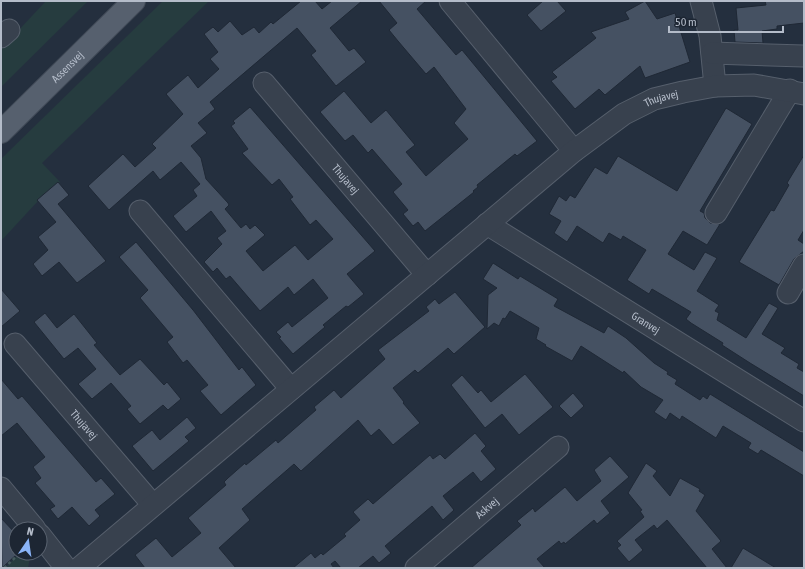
<svg xmlns="http://www.w3.org/2000/svg" width="805" height="569" font-family="'Asap Condensed',sans-serif">
	<style>
		.green { fill: #263c3f }
		.building { fill: #455162; stroke: #1f2835 }
		.lines { fill: none; stroke-linecap: round; stroke-linejoin: round }
		.minor-casing { stroke: #565f6c; stroke-width: 23 }
		.major-casing { stroke: #414a57; stroke-width: 24 }
		.path { stroke: #44595c; stroke-width: 2.5; stroke-dasharray: 3 3; stroke-linecap: butt }
		.minor { stroke: #38414e; stroke-width: 21 }
		.major { stroke: #56606e; stroke-width: 22 }
		.labels { text-anchor: middle; dominant-baseline: central; stroke-width: 4; stroke-linejoin: round; paint-order: stroke }
		.street-label { font-size: 11px; fill: #b4bcc9; stroke: #1d2633 }
	</style>
	<rect width="100%" height="100%" fill="#242f3e"/>
	<g class="green">
		<path d="M46,1H88L1,87V49Z"/>
		<path d="M163,1H209L42,163L60,182L38,201L1,241V159Z"/>
		<path d="M20,553H31L28,568H5Z"/>
	</g>
	<g class="building">
		<path d="M301,1H315L322,9L332,1H362L330,28L349,51L354,48L366,62L336,86L311,55L316,51L297,28L210,102L215,109L198,123L207,133L191,146L201,158L206,179L228,203L229,205L225,209L241,228L246,224L250,229L255,225L265,235L246,251L263,271L295,245L308,260L333,239L316,220L310,225L290,199L293,197L279,179L272,185L242,153L248,149L231,126L235,123L233,121L250,107L375,251L347,274L364,294L348,307L346,306L323,325L325,327L293,354L279,338L281,337L276,332L288,322L292,327L328,298L313,279L294,295L288,287L260,311L230,276L226,279L217,268L213,272L204,262L222,244L217,238L226,231L211,211L186,232L173,216L197,196L193,190L200,184L181,162L160,180L153,171L109,210L88,186L123,154L135,167L156,148L152,144L183,114L166,94L188,75L198,88L219,69L210,59L218,52L204,34L213,27L218,32L230,21L242,35L254,27L259,33L271,22L273,24Z"/>
		<path d="M379,1H426L417,9L456,55L462,50L537,141L517,156L515,154L477,185L478,187L473,191L474,192L425,231L418,222L413,226L403,214L408,210L393,192L402,184L372,149L368,153L353,135L345,141L320,112L344,91L371,123L386,110L415,145L406,152L426,176L468,139L454,123L466,109L434,67L426,74L398,41L389,30L397,23Z"/>
		<path d="M543,1H557L566,11L541,31L527,15Z"/>
		<path d="M645,1L657,19L675,13L690,62L645,78L640,66L605,95L599,89L575,109L551,81L557,77L552,72L596,38L591,32L629,19L625,12Z"/>
		<path d="M765,1H804V23L777,26V29L762,31L763,43L735,42L734,30H738L736,8L766,5Z"/>
		<path d="M726,108L752,124L700,211L704,213L705,218L710,223L720,224L707,245L683,231L668,254L694,270L705,252L717,258L697,291L719,305L715,311L719,313L717,320L746,338L769,303L778,308L762,334L785,348L781,353L799,364L797,368L804,372V396L750,363L722,345L723,343L691,323L686,319L691,312L652,289L649,294L627,280L646,250L623,236L621,240L609,233L603,243L577,226L567,242L554,233L561,221L549,214L559,196L566,201L570,195L575,198L595,167L607,174L618,156L677,191Z"/>
		<path d="M804,155V230L798,240L804,244V251L794,259L779,285L739,262L771,210L774,211L789,185L787,183Z"/>
		<path d="M58,182L69,195L58,204L106,261L77,283L59,262L42,276L33,264L48,250L38,237L56,222L37,200Z"/>
		<path d="M136,242L193,310L239,370L242,367L256,385L221,415L200,391L208,385L187,360L183,363L167,342L173,337L140,298L148,290L119,257Z"/>
		<path d="M493,263L518,279L520,276L558,299L554,306L604,333L608,326L626,338L654,363L668,372L667,374L677,380L675,384L700,400L703,396L707,399L710,394L804,452V476L761,450L758,454L748,448L751,443L723,426L716,438L682,416L680,420L670,413L666,420L654,412L663,400L641,387L624,371L623,373L581,346L572,361L545,346L546,345L536,339L539,328L510,311L505,319L503,318L499,326L494,323L487,329L488,295L497,288L483,279Z"/>
		<path d="M1,289L20,311L1,327Z"/>
		<path d="M455,292L485,327L454,354L448,348L418,373L415,370L393,388L404,402L403,403L420,423L411,430L393,445L379,429L371,436L358,420L301,471L294,464L242,509L250,520L219,548L236,568H145L135,555L156,538L172,557L201,533L188,518L226,485L224,482L228,478L245,463L246,465L276,440L278,443L316,410L314,407L334,390L341,398L385,359L378,350L429,311L426,307L435,299L439,304Z"/>
		<path d="M45,313L57,328L74,314L97,343L94,345L120,375L140,359L164,385L167,382L181,399L168,410L163,405L140,424L127,409L131,406L111,383L92,399L78,384L96,369L78,348L64,359L34,322Z"/>
		<path d="M525,374L553,407L519,435L502,414L485,428L451,385L462,375L478,393L481,390L491,402Z"/>
		<path d="M1,379L18,399L22,396L96,482L101,478L115,494L95,510L100,516L89,526L72,507L58,519L50,509L55,506L35,483L41,478L33,467L45,457L17,423L1,436Z"/>
		<path d="M573,393L584,406L571,418L559,406Z"/>
		<path d="M187,417L196,428L185,437L189,441L153,471L132,446L152,430L160,440Z"/>
		<path d="M475,433L486,446L481,451L496,469L481,482L473,472L443,496L454,510L443,520L432,506L385,546L391,553L379,563L373,556L358,568H341L335,561L331,564L334,568H293L311,553L315,558L321,553L323,555L346,536L344,534L360,520L353,512L368,499L373,504L430,455L433,459L440,454L445,459Z"/>
		<path d="M610,456L629,477L601,501L610,513L597,524L594,520L565,544L564,542L561,544L559,541L537,559L545,568H471L521,525L517,521L533,508L535,512L565,487L577,501L601,481L594,470Z"/>
		<path d="M646,463L657,471L653,476L670,496L680,478L700,489L699,491L705,495L696,511L721,541L712,549L727,568H707L667,520L657,529L654,525L635,540L643,550L629,562L617,548L621,545L617,541L644,517L640,511L642,510L628,493Z"/>
		<path d="M1,518L16,534V555L2,568Z"/>
		<path d="M743,548L776,568H731Z"/>
	</g>
	<g class="lines">
		<g class="minor-casing">
			<g id="minor">
				<path d="M450,1L574,151"/>
				<path d="M701,1L710,36L715,86"/>
				<path d="M1,37L9,30"/>
				<path d="M712,53L803,56"/>
				<path id="s1" d="M264,83L427,275"/>
				<path d="M140,211L291,389"/>
				<path d="M716,213L790,90"/>
				<path id="s2" d="M487,224L804,421"/>
				<path d="M788,293L804,265"/>
				<path id="s3" d="M15,344L153,505"/>
				<path d="M1,488L35,529"/>
				<path d="M40,535L66,568"/>
				<path id="s4" d="M79,568L574,151L624,114L654,99L683,92L715,86L754,85L804,94"/>
				<path id="s5" d="M416,568L558,447"/>
			</g>
		</g>
		<g class="major-casing">
			<g id="major">
				<path id="s6" d="M1,132L134,1"/>
			</g>
		</g>
		<path class="path" d="M4,568L20,553"/>
		<use href="#minor" class="minor"/>
		<use href="#major" class="major"/>
	</g>
	<g class="labels">
		<g class="street-label">
			<text stroke="none"><textPath href="#s6" startOffset="93">Assensvej</textPath></text>
			<text stroke="none"><textPath href="#s4" startOffset="750">Thujavej</textPath></text>
			<text stroke="none"><textPath href="#s1" startOffset="126">Thujavej</textPath></text>
			<text stroke="none"><textPath href="#s2" startOffset="187">Granvej</textPath></text>
			<text stroke="none"><textPath href="#s3" startOffset="106">Thujavej</textPath></text>
			<text stroke="none"><textPath href="#s5" startOffset="93">Askvej</textPath></text>
		</g>
	</g>
	<rect width="805" height="569" fill="none" stroke="#b4bcc9" stroke-width="4"/>
	<g transform="translate(28 541) rotate(13)"><circle r="19" fill="#1d2633" stroke="#59626f"/>
	<path d="M0-3L7 15L0 10L-7 15Z" fill="#8ab4f8"/>
	<text y="-6" font-size="11" font-weight="bold" text-anchor="middle" fill="#b4bcc9">N</text>
	</g>
	<path d="M669 26v6h114v-6" fill="none" stroke="#b4bcc9" stroke-width="2"/>
	<text x="675" y="26" font-size="12" fill="#b4bcc9" stroke="#1d2633" stroke-width="3" paint-order="stroke">50 m</text>
</svg>
